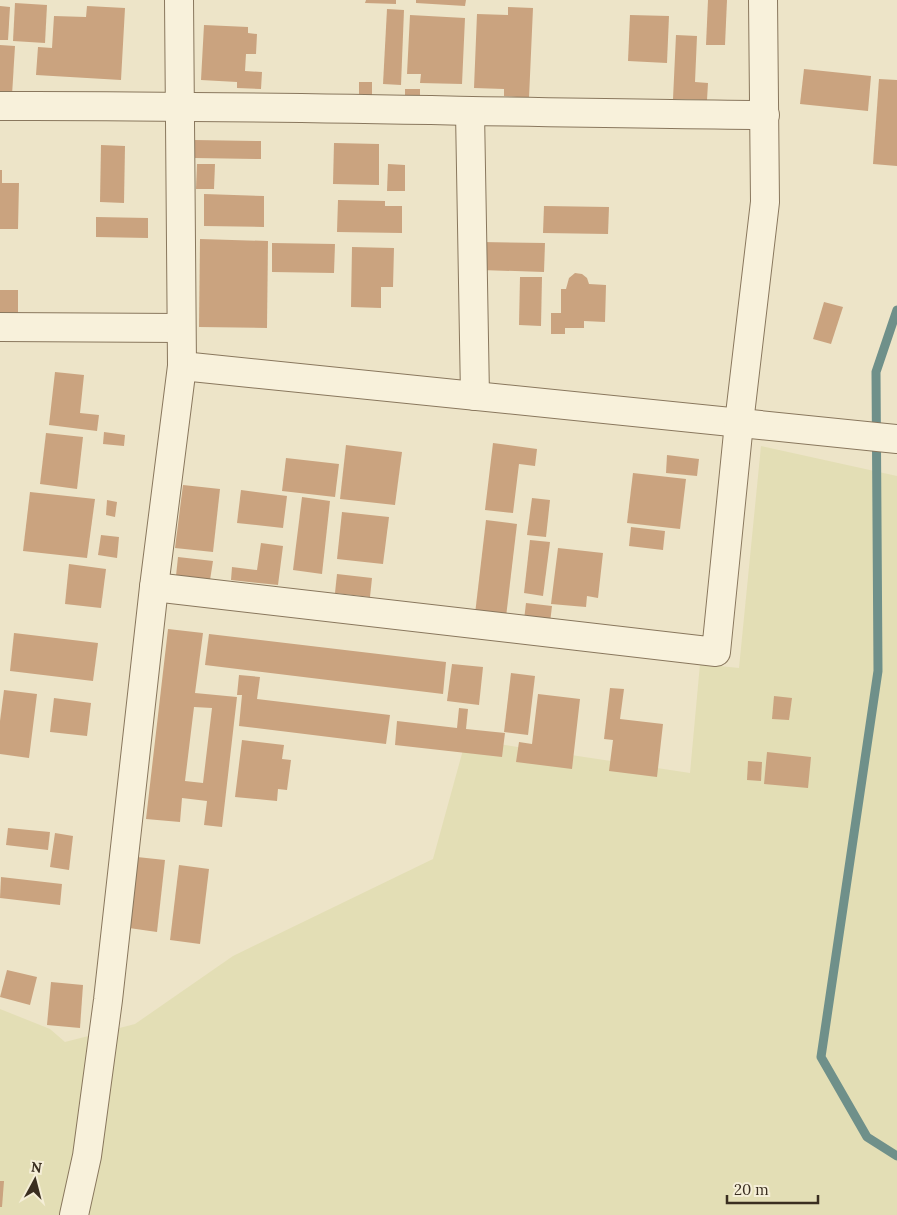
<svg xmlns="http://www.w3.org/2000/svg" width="897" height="1215" font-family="Lora,serif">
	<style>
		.farmland { fill: #e3deb5 }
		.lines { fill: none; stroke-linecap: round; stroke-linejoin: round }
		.stream { stroke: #6f908a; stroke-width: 9 }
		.building { fill: #caa37f; fill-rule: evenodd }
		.minor-casing { stroke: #89775d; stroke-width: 30 }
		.minor { stroke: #f8f1db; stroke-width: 28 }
	</style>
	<rect width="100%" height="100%" fill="#ede4c8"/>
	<path class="farmland" d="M761,446L897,476V1215H0V1009L50,1029L65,1042L135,1024L233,956L433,859L466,739L690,773L700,664L739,668Z"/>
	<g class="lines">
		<path class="stream" d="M897,310L876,372L878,671L821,1057L867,1137L897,1156"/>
	</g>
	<g class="building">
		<path d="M366,0H396V4L365,3Z"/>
		<path d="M416,0H466L465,6L416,3Z"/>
		<path d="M708,0H727L725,45H706Z"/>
		<path d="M15,3L47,5L45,43L13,41Z"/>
		<path d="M0,6L10,7L8,40H0Z"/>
		<path d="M87,6L125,8L121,80L36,75L38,47L52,48L54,16L86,17Z"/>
		<path d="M508,7L533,8L529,98L504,96V89L474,88L477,14L508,15Z"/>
		<path d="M387,9L404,10L401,85L383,84Z"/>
		<path d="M410,15L465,18L462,84L420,83L421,74H407Z"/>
		<path d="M630,15L669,16L667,63L628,61Z"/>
		<path d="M204,25L248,27V33L257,34L256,54H246L245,71L262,72L261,89L237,88V82L201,80Z"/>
		<path d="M676,35L697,36L695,82L708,83L707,100L673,99Z"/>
		<path d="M0,45L15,46L12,95L0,94Z"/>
		<path d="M804,69L871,76L868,111L800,104Z"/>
		<path d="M879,79L897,80V166L873,164Z"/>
		<rect x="359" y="82" width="13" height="19"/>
		<rect x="405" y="89" width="15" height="13"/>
		<path d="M194,140L261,141V159L194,158Z"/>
		<path d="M334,143L379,144V185L333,184Z"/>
		<path d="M101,145L125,146L124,203L100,202Z"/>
		<path d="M197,164H215L214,189H196Z"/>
		<path d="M388,164L405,165V191H387Z"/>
		<path d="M0,170H2V183H19L18,229H0Z"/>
		<path d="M204,194L264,196V227L204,226Z"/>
		<path d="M338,200L385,201V206H402V233L337,232Z"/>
		<path d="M544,206L609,207L608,234L543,233Z"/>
		<path d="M96,217L148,218V238L96,237Z"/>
		<path d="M200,239L268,241L267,328L199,327Z"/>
		<path d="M481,242L545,243L544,272L481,270Z"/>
		<path d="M272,243L335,244L334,273L272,272Z"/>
		<path d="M352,247L394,248L393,287H381V308L351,307Z"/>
		<path d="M575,273L582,274L587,278L589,284L606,285L605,322L584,321V328H565V334H551V313H561V289H566L569,278Z"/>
		<path d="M520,277H542L541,326L519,325Z"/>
		<path d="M0,290H18V313L0,312Z"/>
		<path d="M824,302L843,307L831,344L813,339Z"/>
		<path d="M55,372L84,375L80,413L99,415L97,431L49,425Z"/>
		<path d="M104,432L125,435L124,446L103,444Z"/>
		<path d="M46,433L83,437L77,489L40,484Z"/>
		<path d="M493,443L537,449L535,466L519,464L513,513L485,510Z"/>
		<path d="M346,445L402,452L395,505L340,499Z"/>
		<path d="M667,455L699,459L697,476L666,473Z"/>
		<path d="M286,458L339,464L335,497L282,491Z"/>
		<path d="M633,473L686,479L680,529L627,523Z"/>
		<path d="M183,485L220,489L213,552L175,548Z"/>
		<path d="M241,490L287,496L283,528L237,523Z"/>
		<path d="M30,492L95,499L87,558L23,551Z"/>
		<path d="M302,497L330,501L322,574L293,570Z"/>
		<path d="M532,498L550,500L546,537L527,535Z"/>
		<path d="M107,500L117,502L115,517L106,515Z"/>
		<path d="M342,512L389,517L383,564L337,559Z"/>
		<path d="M486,520L517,524L506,617L475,614Z"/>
		<path d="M631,527L665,531L663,550L629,546Z"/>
		<path d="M101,535L119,537L117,558L98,555Z"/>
		<path d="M530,540L550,542L543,596L524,593Z"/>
		<path d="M261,543L283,546L278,585L231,580L232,567L257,570Z"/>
		<path d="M558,548L603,553L598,598L587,596L586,607L551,604Z"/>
		<path d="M178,557L213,561L210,580L176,576Z"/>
		<path d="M69,564L106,569L101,608L65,604Z"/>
		<path d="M337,574L372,578L370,597L335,593Z"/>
		<path d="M526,603L552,606L550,623L524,620Z"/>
		<path d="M168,629L203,633L195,693L237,697L222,827L204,825L207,801L182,798L180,822L146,819ZM194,707L212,708L203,783L185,781Z"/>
		<path d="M14,633L98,643L93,681L10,671Z"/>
		<path d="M209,634L446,662L443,694L205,665Z"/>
		<path d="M452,664L483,667L479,705L447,701Z"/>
		<path d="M511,673L535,676L528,735L504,732Z"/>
		<path d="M239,675L260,677L257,699L390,715L386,744L239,726L242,695H237Z"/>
		<path d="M610,688L624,689L620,719L663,724L657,777L609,771L613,740L604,739Z"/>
		<path d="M4,690L37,694L29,758L0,754V721Z"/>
		<path d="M538,694L580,699L572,769L516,762L519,742L532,744Z"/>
		<path d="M774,696L792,698L789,720L772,719Z"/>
		<path d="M54,698L91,703L87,736L50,732Z"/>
		<path d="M459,708L468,709L466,729L505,733L502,757L395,745L397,721L457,728Z"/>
		<path d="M242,740L284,745L282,759L291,760L287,790L278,789L277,801L235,797Z"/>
		<path d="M767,752L811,757L808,788L764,784Z"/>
		<path d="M748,761L762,762L761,781L747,780Z"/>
		<path d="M8,828L50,832L48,850L6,845Z"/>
		<path d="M55,833L73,836L69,870L50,867Z"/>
		<path d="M137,857L165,860L157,932L129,928Z"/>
		<path d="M179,865L209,869L200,944L170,940Z"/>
		<path d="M1,877L62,884L60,905L0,898Z"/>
		<path d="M7,970L37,977L30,1005L0,997Z"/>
		<path d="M51,982L83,985L80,1028L47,1025Z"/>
		<path d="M0,1181H4L2,1207H0Z"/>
	</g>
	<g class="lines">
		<g class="minor-casing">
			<g id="minor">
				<path d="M0,106C255,105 510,113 765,115"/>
				<path d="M470,112L475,396"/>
				<path d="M0,327L181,328"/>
				<path d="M182,366L897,439"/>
				<path d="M154,587L716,652L739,423L765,202L763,0"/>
				<path d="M74,1215L87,1156L108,1000L154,587L182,366L179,0"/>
			</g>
		</g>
		<use href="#minor" class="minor"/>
	</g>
	<g transform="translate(35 1180) rotate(7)" stroke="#f5eed7" stroke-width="4" paint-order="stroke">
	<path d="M0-4L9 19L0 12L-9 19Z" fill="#3a2e20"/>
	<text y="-8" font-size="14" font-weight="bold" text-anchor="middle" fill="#3a2e20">N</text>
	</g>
	<path d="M727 1195v8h91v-8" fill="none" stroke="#3a2e20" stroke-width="2.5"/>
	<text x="734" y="1195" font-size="15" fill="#3a2e20" stroke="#f5eed7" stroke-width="4" paint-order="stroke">20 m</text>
</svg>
